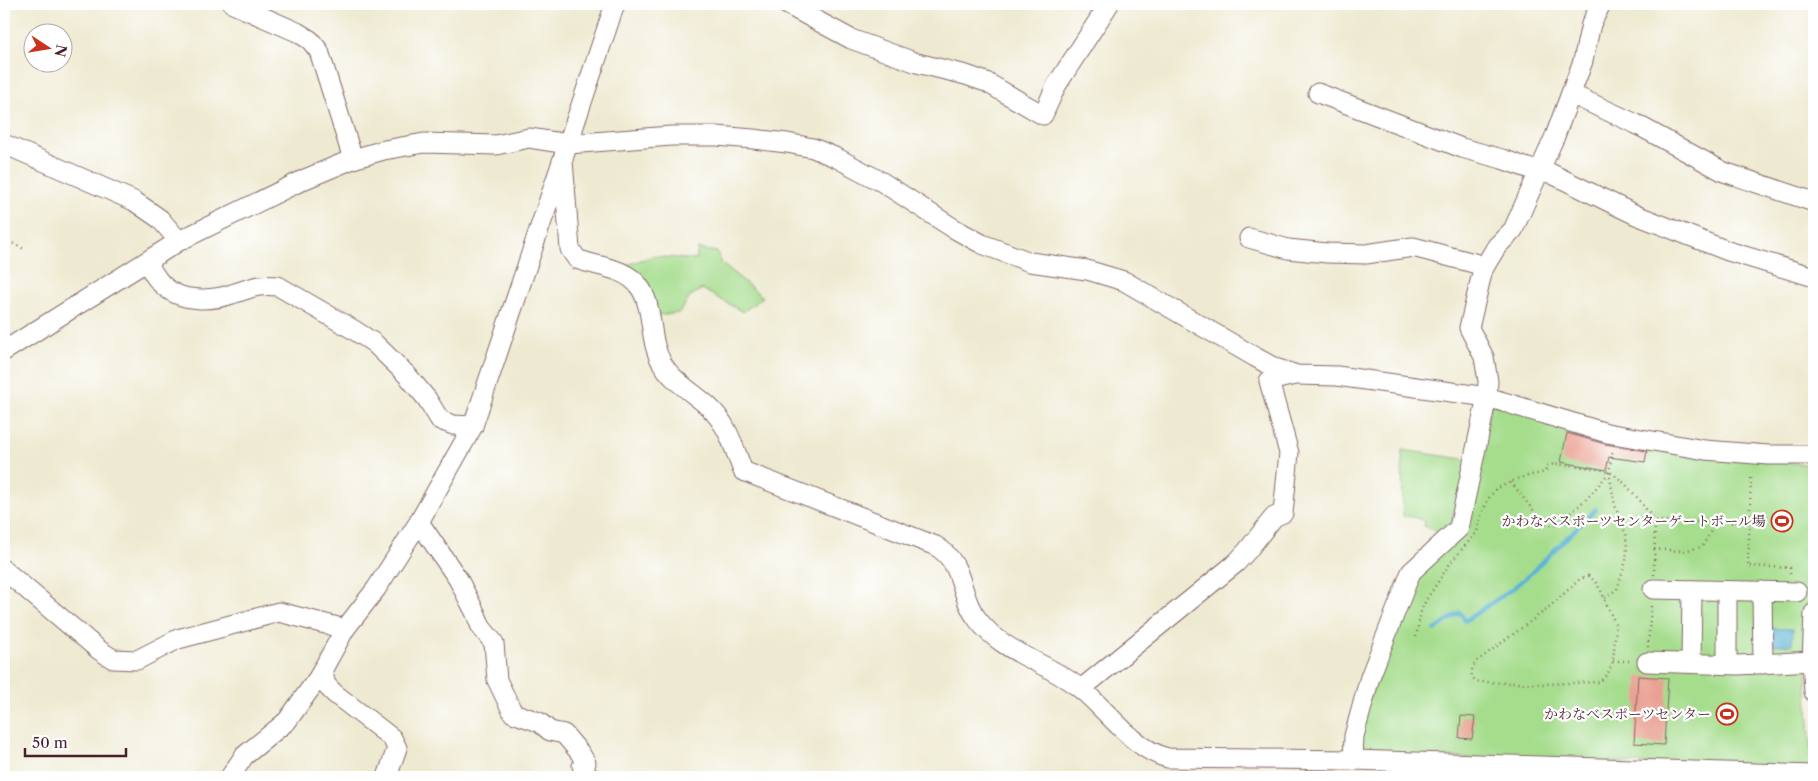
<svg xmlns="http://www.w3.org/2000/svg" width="1818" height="781" font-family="'Libre Caslon Text','Noto Serif JP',serif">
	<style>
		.green { fill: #a6dd8d; stroke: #787e5c }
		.water { fill: #59b1d6; stroke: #526880 }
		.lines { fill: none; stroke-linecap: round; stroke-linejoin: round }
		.stream { stroke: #59b1d6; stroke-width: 4 }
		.building { fill: #eaa193 }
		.minor-casing { stroke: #836665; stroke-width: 21 }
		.path { stroke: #836665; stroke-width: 2.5; stroke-dasharray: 1 4; stroke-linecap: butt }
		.minor { stroke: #fff; stroke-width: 19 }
		.labels { text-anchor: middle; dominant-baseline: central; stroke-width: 4.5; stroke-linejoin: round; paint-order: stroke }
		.poi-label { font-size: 14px; fill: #4a1f2b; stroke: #fff; text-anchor: end }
	</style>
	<rect width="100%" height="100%" fill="#fff"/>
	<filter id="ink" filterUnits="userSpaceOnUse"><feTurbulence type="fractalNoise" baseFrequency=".02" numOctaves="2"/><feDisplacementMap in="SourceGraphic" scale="10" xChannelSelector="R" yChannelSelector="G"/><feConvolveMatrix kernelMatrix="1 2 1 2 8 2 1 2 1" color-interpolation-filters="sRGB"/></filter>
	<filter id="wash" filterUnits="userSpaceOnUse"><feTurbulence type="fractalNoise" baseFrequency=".0096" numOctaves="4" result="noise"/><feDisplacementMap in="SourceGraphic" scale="20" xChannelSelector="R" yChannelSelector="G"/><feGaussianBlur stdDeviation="1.12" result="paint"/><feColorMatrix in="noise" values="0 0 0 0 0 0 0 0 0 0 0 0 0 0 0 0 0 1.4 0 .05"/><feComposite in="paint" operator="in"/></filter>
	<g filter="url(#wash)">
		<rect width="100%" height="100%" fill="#eeead1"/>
		<g class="green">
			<path d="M698,249L717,252L722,264L763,297L743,312L702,289L691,296L679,313L663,315L652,313L624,266L653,256L696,260Z"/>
			<path d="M1491,404L1763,461L1814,465V575L1810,594L1807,623V691L1812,769L1406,756L1382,750L1353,746L1412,577L1463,532Z"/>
			<path d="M1402,450L1470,460L1447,536L1424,526L1425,521L1413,517L1403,516Z"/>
		</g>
		<path class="water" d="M1767,628L1793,629L1792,645H1766Z"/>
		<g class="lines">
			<path class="stream" d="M1435,630L1460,612L1465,621L1512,589L1531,573L1596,509"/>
		</g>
		<g id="blocks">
			<g class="building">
				<path d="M1567,433L1605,444L1647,451L1645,462L1609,457L1606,470L1561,462Z"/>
				<path d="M1638,676L1668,678L1664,745L1634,743Z"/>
				<path d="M1461,716L1475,717L1472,739L1459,738Z"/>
			</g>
		</g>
	</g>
	<g filter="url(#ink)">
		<use href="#blocks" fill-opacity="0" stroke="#836665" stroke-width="1"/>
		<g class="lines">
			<g class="minor-casing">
				<g id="minor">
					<path d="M233,4L297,32L310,40L319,51L353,159"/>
					<path d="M786,4L851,39L917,63L966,75L986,82L1043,115L1056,86L1109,4"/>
					<path d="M1318,93L1462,148L1502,159L1539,172L1550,173L1636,215L1728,251L1814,277"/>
					<path d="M1571,94L1636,124L1724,172L1814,202"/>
					<path d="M4,144L134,201L160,219L179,241"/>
					<path d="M563,161L570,249L577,259C597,267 624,267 639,286C655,308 648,340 662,363C672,381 694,393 709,407C728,424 734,448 743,471L936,546C966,565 958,595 978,620C1004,654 1050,663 1082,690C1108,711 1134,750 1168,758L1353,760L1814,775"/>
					<path d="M1249,238L1288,249L1327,253L1366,254L1413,247L1485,266"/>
					<path d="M147,262C152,271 156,280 165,287C182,302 212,301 232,294C253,288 254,284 278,286L354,330L374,343L407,375L427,399L440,420L453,425L473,426"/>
					<path d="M4,351L179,241L305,179L353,159L384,150L424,143L496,145L529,138L568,144L671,136H717L753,139L787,143L813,148L837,158L882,182L953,228L982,244L1030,262L1087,270L1124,281L1255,357L1275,368L1297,375L1337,376L1487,397L1607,433L1705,450L1768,455H1814"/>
					<path d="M419,522L458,579L475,612L481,627L494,643L497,680L513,713L539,722L550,731L564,734L580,753L586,763L582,766L589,777"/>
					<path d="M4,570L99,650L113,659L137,660L178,639L279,612L345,629"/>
					<path d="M1653,589L1797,592"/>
					<path d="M1727,591V664"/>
					<path d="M1762,591L1763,664"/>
					<path d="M1814,613L1812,661L1814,692"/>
					<path d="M1647,662L1738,665L1812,661"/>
					<path d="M1691,663L1692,590"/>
					<path d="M322,670L326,685L335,694L392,738L397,748L387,777"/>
					<path d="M1081,689L1236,563L1247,551L1274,517L1283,513L1289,453L1269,381L1295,375"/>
					<path d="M1353,760L1354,736L1370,677L1411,572L1459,528L1487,397L1488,381L1484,357L1469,328L1483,269L1497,246L1513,230L1555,136L1583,61L1591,24L1601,4"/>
					<path d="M230,777L244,756L287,721L318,678L345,629L376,589L419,522L473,426L615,4"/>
				</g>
			</g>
			<g class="path">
				<path d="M4,239L24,249"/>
				<path d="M1751,478L1748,566L1790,568V577"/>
				<path d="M1511,482L1544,524L1555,526C1575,510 1594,493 1609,472"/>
				<path d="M1654,549L1682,551L1702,547L1710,533L1713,522"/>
				<path d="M1654,575L1655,521L1749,523"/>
				<path d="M1588,576L1595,581L1601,591L1616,626L1613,661L1608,673L1600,682L1544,684L1479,682C1468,678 1471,668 1477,661L1546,610L1579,580Z"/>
				<path d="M1605,598L1617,589L1626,561L1627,548L1626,535L1615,506L1609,472L1613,449"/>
				<path d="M1416,637L1421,611L1426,600L1451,562L1477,532L1481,516L1488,499L1496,489L1519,478L1545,472L1547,466L1554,464C1566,465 1600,468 1609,472C1626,480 1644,507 1655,521"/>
				<path d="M1648,647L1651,605"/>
				<path d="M1613,661H1632"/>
			</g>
			<use href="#minor" class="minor"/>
		</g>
	</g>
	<defs>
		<g id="stadium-ring" transform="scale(1.125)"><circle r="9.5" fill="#fff" stroke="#c8321e" stroke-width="1.5"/><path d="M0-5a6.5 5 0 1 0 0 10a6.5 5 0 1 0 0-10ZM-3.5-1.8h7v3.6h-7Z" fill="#c8321e"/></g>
	</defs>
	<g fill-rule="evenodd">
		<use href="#stadium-ring" x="1782" y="521"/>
		<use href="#stadium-ring" x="1727" y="714"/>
	</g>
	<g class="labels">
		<g class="poi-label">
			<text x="1766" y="521">かわなべスポーツセンターゲートボール場</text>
			<text x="1711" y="714">かわなべスポーツセンター</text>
		</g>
	</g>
	<rect width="1818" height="781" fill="none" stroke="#fff" stroke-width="20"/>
	<g transform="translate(48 48) rotate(102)"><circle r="24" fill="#ffffff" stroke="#b7a5aa"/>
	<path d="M0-4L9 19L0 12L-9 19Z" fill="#c8321e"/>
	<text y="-8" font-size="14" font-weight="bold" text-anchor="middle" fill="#4a1f2b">N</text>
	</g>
	<path d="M25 748v8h101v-8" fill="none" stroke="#4a1f2b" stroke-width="2.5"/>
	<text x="32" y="748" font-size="15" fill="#4a1f2b" stroke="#ffffff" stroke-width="4" paint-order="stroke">50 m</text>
</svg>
